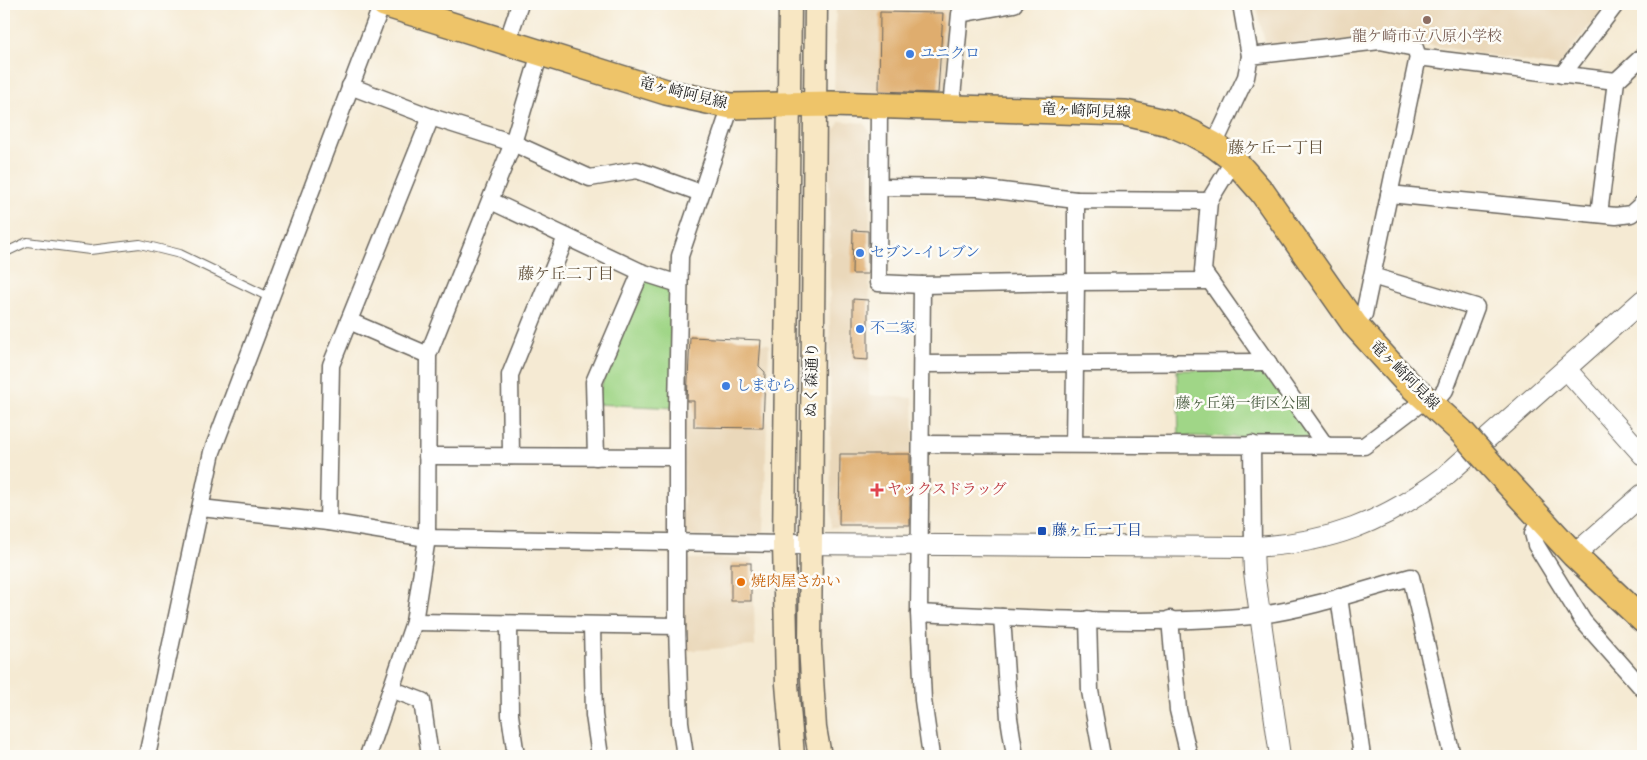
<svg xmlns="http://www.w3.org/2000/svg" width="1647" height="760" font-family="Vollkorn,'Noto Serif JP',serif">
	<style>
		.built { fill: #ead8ba }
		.green { fill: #a0d687; stroke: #5e7952 }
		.building { fill: #dfad6e }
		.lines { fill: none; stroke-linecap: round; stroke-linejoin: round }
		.service-casing { stroke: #68645c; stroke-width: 10 }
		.minor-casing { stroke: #68645c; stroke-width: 19 }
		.tertiary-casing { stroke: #68645c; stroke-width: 22 }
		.secondary-casing { stroke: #68645c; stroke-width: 25 }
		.primary-casing { stroke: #68645c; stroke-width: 28 }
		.service { stroke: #fff; stroke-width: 8 }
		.minor { stroke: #fff; stroke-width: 16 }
		.tertiary { stroke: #fff; stroke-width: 20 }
		.secondary { stroke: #f8e7c3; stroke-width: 22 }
		.primary { stroke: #eec469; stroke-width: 25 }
		.primary-bridge-casing { stroke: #68645c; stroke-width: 28; stroke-linecap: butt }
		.primary-bridge { stroke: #eec469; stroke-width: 25 }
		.education-dot { fill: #8d6e63; stroke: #fdfcf7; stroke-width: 2 }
		.shop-dot { fill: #3f7fe0; stroke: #fdfcf7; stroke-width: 2 }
		.health-dot { fill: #e0444e; stroke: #fdfcf7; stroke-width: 2 }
		.transit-dot { fill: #1a4fb4; stroke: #fdfcf7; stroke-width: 2 }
		.food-dot { fill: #e8710a; stroke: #fdfcf7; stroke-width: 2 }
		.labels { text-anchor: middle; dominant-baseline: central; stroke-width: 5; stroke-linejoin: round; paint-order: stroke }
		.education-label { font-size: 15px; fill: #785e54; stroke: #fdfcf7 }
		.shop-label { font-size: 15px; fill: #366cbe; stroke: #fdfcf7; text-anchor: start }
		.street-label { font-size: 15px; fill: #1c1c1c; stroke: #fdfcf7 }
		.park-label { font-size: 15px; fill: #4a5d41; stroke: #fdfcf7 }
		.health-label { font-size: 15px; fill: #be3a42; stroke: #fdfcf7; text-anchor: start }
		.transit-label { font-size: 15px; fill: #164399; stroke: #fdfcf7; text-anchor: start }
		.food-label { font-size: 15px; fill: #c56008; stroke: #fdfcf7; text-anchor: start }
		.neighbourhood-label { font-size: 16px; fill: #604f39; stroke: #fdfcf7 }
	</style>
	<rect width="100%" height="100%" fill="#fdfcf7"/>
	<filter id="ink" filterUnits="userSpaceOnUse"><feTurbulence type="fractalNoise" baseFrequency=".02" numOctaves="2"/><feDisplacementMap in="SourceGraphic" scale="10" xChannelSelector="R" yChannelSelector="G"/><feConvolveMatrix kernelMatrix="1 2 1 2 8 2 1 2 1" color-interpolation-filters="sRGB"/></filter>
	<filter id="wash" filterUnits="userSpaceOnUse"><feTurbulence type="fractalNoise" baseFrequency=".0096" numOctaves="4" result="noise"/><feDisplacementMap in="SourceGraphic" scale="20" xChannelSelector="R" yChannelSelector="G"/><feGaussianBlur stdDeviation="1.12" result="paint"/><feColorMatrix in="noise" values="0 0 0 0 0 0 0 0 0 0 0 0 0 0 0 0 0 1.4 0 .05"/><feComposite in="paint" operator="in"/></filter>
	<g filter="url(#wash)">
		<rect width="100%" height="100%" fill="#f5ead3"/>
		<g class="built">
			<path d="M836,4H1002L951,12L945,100L834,95Z"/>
			<path d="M1256,4H1606L1558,67L1383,37L1267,51Z"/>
			<path d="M840,121L864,123L870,132L869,395L913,398L916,528H831L829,139Z"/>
			<path d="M685,342L769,344L764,531L758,536H690L684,529Z"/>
			<path d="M753,558L755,646L683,651L682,559Z"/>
		</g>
		<g class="green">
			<path d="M641,272L679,284L677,408L595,404Z"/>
			<path d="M1177,370L1263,371L1309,434L1308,438L1179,436Z"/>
		</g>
		<g id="blocks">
			<g class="building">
				<path d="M880,12L943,13L938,93L879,91Z"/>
				<path d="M853,230L868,231V274H852Z"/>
				<path d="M853,299L868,300V360L853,359Z"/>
				<path d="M690,337L761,340L759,366L765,372L763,428L694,427V401H687Z"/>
				<path d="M840,454H910V525H839Z"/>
				<rect x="731" y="563" width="20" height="38"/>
			</g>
		</g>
	</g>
	<g filter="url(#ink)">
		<use href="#blocks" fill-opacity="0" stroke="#68645c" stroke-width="1"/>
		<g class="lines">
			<g class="service-casing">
				<path id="service" d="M4,253L27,242L90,250L140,244L180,254L271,298"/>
			</g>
			<g class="minor-casing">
				<g id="minor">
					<path d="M507,42L520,4"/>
					<path d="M1250,56L1380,41L1415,48L1418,57L1364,314L1355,325"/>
					<path d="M1418,57L1616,81L1643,56"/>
					<path d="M1562,75L1616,4"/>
					<path d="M350,86L431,117L513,143L590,178L637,170L701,193"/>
					<path d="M879,106L878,283L922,285L1076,282L1074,444"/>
					<path d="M951,107L960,14L1014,4"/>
					<path d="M1214,145L1246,77L1250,56L1241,4"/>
					<path d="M1234,160L1209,201L1203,271L1325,445"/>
					<path d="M879,187L978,188L1076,200"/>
					<path d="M1389,194L1616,216L1631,214L1643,203"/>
					<path d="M491,201L641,272L679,284"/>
					<path d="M1209,201L1076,200V282L1210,281"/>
					<path d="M1599,214L1616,81"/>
					<path d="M1372,276L1476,307L1445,390L1432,405"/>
					<path d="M922,285L919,613L923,700L931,756"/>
					<path d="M349,321L428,355"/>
					<path d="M922,364L1268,362"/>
					<path d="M922,444L1364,446L1426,399"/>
					<path d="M1252,444L1253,547"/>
					<path d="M427,456L676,457"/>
					<path d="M511,456L510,375L566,237"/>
					<path d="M596,457L594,382L641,272"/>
					<path d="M201,508L328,522L427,538L784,544"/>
					<path d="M1540,519L1533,533L1536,545L1583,621L1643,689"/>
					<path d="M328,522L331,365L431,117"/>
					<path d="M1339,597L1362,756"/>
					<path d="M919,613C1029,618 1151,627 1260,615C1307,609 1364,590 1411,577L1452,756"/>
					<path d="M1002,617L1009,718L1015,756"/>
					<path d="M1088,619L1090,691L1102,756"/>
					<path d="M1170,619L1178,710L1189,756"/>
					<path d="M414,622L677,626"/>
					<path d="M509,625L510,715L516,756"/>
					<path d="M592,627L594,715L600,756"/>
					<path d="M391,689L422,701L430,756"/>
					<path d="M147,756L212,452L382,4"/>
					<path d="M368,756L414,622L427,538L428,355L513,143L540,53"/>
					<path d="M685,756L680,722L677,626V408L680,256L731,106"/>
				</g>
			</g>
			<g class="tertiary-casing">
				<g id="tertiary">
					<path d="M1566,369L1643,455"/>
					<path d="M784,544L1253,547C1330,543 1382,523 1444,477L1643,300"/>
					<path d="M1253,547L1254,572L1280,756"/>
					<path d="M1574,555L1643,494"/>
				</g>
			</g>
			<g class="secondary-casing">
				<g id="secondary">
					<path d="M790,4L784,544L787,684L793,756"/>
					<path d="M816,4L810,645L815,728L820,756"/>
				</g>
			</g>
			<g class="primary-casing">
				<g id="primary">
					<path d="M384,4L666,92L731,106L831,104L1125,113L1169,123L1192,133L1214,145L1234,160L1262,192L1355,325L1405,380L1461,431"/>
					<path d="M1492,466L1574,555L1643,620"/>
				</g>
			</g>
			<use href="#service" class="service"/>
			<use href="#minor" class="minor"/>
			<use href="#tertiary" class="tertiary"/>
			<use href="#secondary" class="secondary"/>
			<use href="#primary" class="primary"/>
			<g class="primary-bridge-casing">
				<path id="primary-bridge" d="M1461,431L1492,466"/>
			</g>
			<use href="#primary-bridge" class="primary-bridge"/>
		</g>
	</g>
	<circle class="education-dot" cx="1427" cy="20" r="5"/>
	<g class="shop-dot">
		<circle cx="910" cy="54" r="5"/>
		<circle cx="860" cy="253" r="5"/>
		<circle cx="860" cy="329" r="5"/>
		<circle cx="726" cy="386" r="5"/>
	</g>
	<path class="health-dot" d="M874.5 482.5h5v5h5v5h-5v5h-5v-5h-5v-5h5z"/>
	<rect class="transit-dot" x="1037" y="526" width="10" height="10" rx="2.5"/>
	<circle class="food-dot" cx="741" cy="582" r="5"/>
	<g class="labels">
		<g class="education-label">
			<text x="1427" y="37">龍ケ崎市立八原小学校</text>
		</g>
		<g class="shop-label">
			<text x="920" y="54">ユニクロ</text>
			<text x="870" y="253">セブン-イレブン</text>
			<text x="870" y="329">不二家</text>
			<text x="736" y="386">しまむら</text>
		</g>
		<g class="street-label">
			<text transform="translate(683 94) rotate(14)">竜ヶ崎阿見線</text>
			<text transform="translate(1086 112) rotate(3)">竜ヶ崎阿見線</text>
			<text transform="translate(1404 376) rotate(45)">竜ヶ崎阿見線</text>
			<text transform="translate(813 380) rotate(-89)">ぬく森通り</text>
		</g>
		<g class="park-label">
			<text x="1243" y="404">藤ヶ丘第一街区公園</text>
		</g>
		<g class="health-label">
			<text x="887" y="490">ヤックスドラッグ</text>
		</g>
		<g class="transit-label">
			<text x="1052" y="531">藤ヶ丘一丁目</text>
		</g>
		<g class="food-label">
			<text x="751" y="582">焼肉屋さかい</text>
		</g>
		<g class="neighbourhood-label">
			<text x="1276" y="149">藤ケ丘一丁目</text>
			<text x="566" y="275">藤ケ丘二丁目</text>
		</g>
	</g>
	<rect width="1647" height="760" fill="none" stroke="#fdfcf7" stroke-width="20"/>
</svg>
